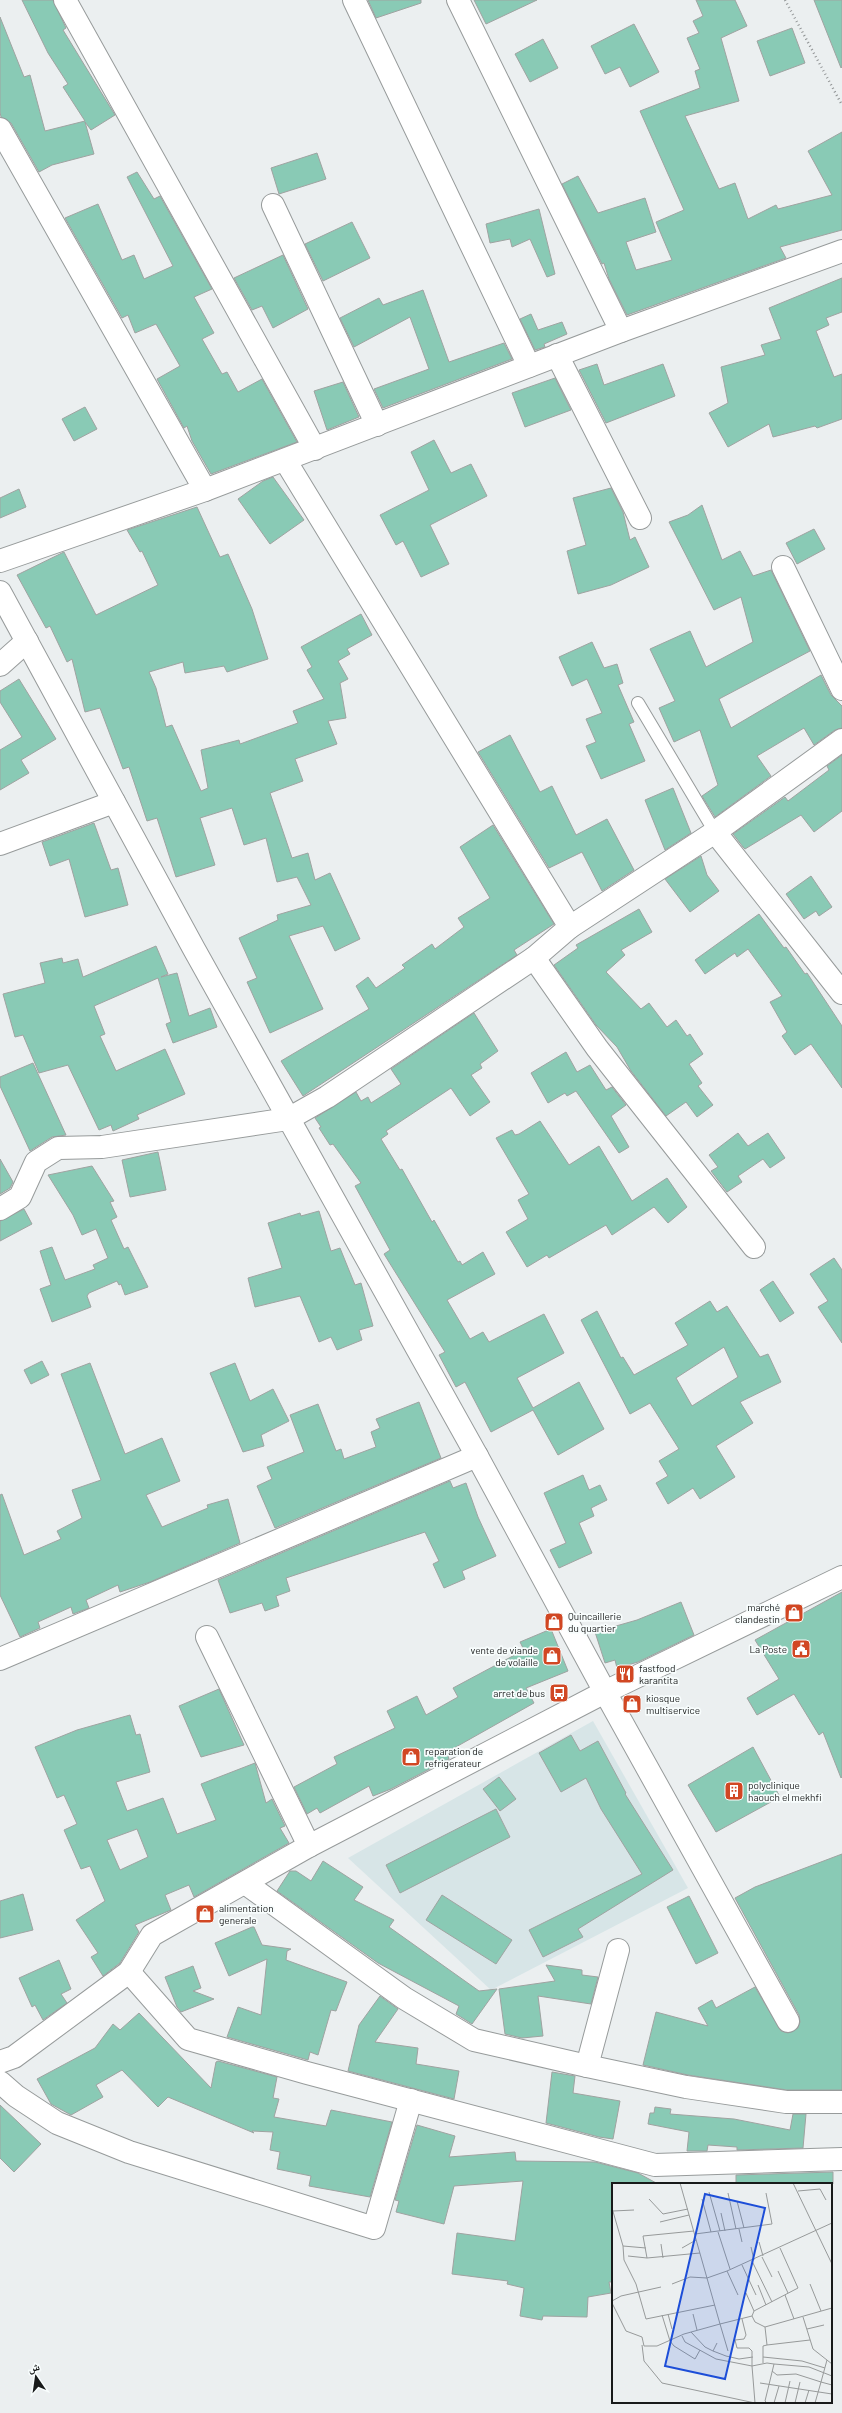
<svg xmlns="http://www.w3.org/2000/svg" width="842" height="2413" font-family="Barlow,'Noto Naskh Arabic',sans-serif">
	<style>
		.built { fill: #d7e5e7 }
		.building { fill: #89cab5; stroke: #9fa3a1; fill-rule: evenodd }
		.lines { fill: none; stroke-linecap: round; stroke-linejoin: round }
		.lane-casing { stroke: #979b9b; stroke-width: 14 }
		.street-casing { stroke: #979b9b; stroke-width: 24 }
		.secondary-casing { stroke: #979b9b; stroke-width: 24 }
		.path { stroke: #929596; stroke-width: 2.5; stroke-dasharray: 1 3; stroke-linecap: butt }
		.lane { stroke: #fff; stroke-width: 12 }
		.street { stroke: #fff; stroke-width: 22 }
		.secondary { stroke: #fff; stroke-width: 22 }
		.labels { text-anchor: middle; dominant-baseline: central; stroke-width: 3.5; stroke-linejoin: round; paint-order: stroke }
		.poi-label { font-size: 10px; fill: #181a1a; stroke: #f8fdfd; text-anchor: start }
		.inset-road { fill: none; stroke: #979a9a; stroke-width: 1 }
		.view { fill: #1d4ed8; fill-opacity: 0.15; stroke: #1d4ed8; stroke-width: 2 }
		.inset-edge { fill: none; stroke: #181a1a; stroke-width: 2 }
	</style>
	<rect width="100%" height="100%" fill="#ebeff0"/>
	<path class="built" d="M593,1721L688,1888L491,1990L348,1858Z"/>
	<g class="building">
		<path d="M22,0H53L66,28L63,30L115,115L91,130L85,122L94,154L52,165L39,172L11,123L1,117L0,112V17L24,77L30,75L45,131L85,121L63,87L68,84L48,53Z"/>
		<path d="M368,0H421V3L376,18Z"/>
		<path d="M474,0H537L486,24Z"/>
		<path d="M696,0H735L747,26L721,38L739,101L685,116L719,189L735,183L748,219L776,205L778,209L832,195L808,151L842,132V230L780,247L786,258L627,315L609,279L604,263L602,264L562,184L578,176L598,213L645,198L656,232L626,242L636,270L672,260L656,222L684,210L640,111L700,88L695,71L700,69L687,38L699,33L693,21L703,16Z"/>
		<path d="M814,0H842V67L841,68Z"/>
		<path d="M634,24L659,72L630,87L620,67L605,74L591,46Z"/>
		<path d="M792,28L805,63L770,76L757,41Z"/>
		<path d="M543,39L558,68L530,82L515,54Z"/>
		<path d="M317,153L326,179L279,194L271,168Z"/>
		<path d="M137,172L154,199L160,196L212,289L194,297L214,333L202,339L222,374L227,372L238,392L262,379L297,442L211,474L192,441L187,426L184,428L157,379L180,366L156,324L135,333L128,315L122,318L65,218L98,204L122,260L134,255L144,279L173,266L127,177Z"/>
		<path d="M539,209L555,274L547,277L530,239L512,247L510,239L490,243L486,224Z"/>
		<path d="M352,222L370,258L323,281L305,244Z"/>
		<path d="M283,255L308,309L273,328L262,306L252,310L234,278Z"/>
		<path d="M842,278V312L826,318L829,325L816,331L834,377L842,374V419L817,428L815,426L773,437L769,424L728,447L709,413L728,403L721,367L765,355L761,345L781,339L769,308Z"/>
		<path d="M423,290L449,362L504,343L512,359L383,408L374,389L429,369L410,317L354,347L340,318L379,298L383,305Z"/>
		<path d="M531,314L538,330L562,322L567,334L544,344L545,347L535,350L520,319Z"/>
		<path d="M597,364L604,385L663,364L675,396L606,423L579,370Z"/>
		<path d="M555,378L571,410L525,427L512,393Z"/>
		<path d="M343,382L359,417L327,430L314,391Z"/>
		<path d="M85,407L97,429L74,441L62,419Z"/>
		<path d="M434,440L451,473L471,464L487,496L430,525L449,564L421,577L403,541L396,545L380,515L429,490L411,452Z"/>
		<path d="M273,477L304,520L270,544L238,499L263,481Z"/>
		<path d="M611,488L623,512L630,540L635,537L649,567L611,585L578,594L567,551L586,545L573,498Z"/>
		<path d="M19,489L26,507L0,518V498Z"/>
		<path d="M702,505L722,560L740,551L753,576L771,570L810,651L719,699L731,728L821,675L831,695L842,706V728L835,730L814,745L804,728L757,756L771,776L715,817L702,796L718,785L700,730L674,742L659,708L675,701L650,649L690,631L706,667L753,642L741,597L714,610L669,522L688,515Z"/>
		<path d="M197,507L220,557L228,554L252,609L268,659L227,672L224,666L185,673L183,662L149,672L156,688L166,727L172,725L201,791L208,788L201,750L239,740L240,744L298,723L293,711L324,699L307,670L312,667L301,647L361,614L372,635L347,649L350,654L338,661L348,679L340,683L346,718L328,721L337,744L295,759L303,781L270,793L292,858L308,853L315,880L330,873L360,939L335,951L323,926L289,936L323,1009L270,1033L247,982L257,978L239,938L278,920L277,915L311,905L297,877L277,882L266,838L244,845L232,808L200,818L215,865L176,877L157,818L147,821L129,767L123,769L100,708L85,712L72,659L67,662L50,626L46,628L17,575L64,552L96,615L158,585L142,551L140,552L127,530Z"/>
		<path d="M814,529L825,549L797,564L786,543Z"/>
		<path d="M592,642L604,668L617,664L623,683L618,685L634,722L629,724L645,761L601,779L586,746L596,742L586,719L602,713L587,679L572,686L559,657Z"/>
		<path d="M19,679L56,739L21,760L29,773L0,790V750L22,737L0,702V691Z"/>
		<path d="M510,735L540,792L552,786L576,835L607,819L634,870L602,891L582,852L549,868L478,752Z"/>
		<path d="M842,755V811L814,832L801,815L745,849L743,847L733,834L785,797L788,801L829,770L827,766Z"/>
		<path d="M673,788L691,833L665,850L645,800Z"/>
		<path d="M94,823L111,870L118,868L128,905L85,917L69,859L50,866L42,842Z"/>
		<path d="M493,825L554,924L514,950L517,955L303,1096L281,1061L369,1009L356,986L368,977L376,988L405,968L402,965L432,944L435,949L464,927L458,918L490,898L460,847Z"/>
		<path d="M701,856L707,875L719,891L690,912L665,879Z"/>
		<path d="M811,876L832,907L819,916L816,911L804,919L786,894Z"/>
		<path d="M639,909L652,932L621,950L625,955L606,972L641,1009L649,1003L667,1027L676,1020L687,1036L690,1034L703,1054L689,1064L702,1083L698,1086L713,1105L697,1117L686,1102L666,1116L631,1071L617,1047L596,1025L554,965L578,948L576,945Z"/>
		<path d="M759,914L784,948L786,947L805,974L807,973L842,1026V1088L811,1044L795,1055L782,1036L787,1032L770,1002L782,996L748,949L737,957L735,953L705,974L695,960Z"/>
		<path d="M156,946L168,974L161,977L177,973L189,1016L210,1008L217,1027L173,1043L166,1024L171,1022L158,978L94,1006L105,1034L100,1036L116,1071L165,1049L185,1094L137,1115L139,1119L113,1131L111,1125L99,1130L68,1065L39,1073L23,1035L15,1037L3,994L45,983L40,963L62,958L63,963L78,959L83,977Z"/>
		<path d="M474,1013L498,1051L480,1064L482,1068L471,1075L490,1102L470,1116L451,1088L386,1131L388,1134L381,1139L400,1170L402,1169L432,1222L434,1220L458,1262L460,1261L462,1265L483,1252L495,1274L447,1300L470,1339L483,1332L489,1342L544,1314L564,1353L517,1378L533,1408L579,1382L604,1429L558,1455L533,1410L491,1432L465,1382L456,1387L439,1355L445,1352L384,1254L390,1250L355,1186L361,1183L333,1144L330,1145L319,1128L321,1127L315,1118L356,1092L361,1101L368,1097L371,1103L401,1084L391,1069Z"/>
		<path d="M566,1052L577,1072L590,1065L606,1090L612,1087L626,1105L611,1116L629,1147L619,1153L576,1091L567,1096L565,1093L548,1103L531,1073Z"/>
		<path d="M33,1063L66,1135L52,1137L30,1151L0,1086V1077Z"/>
		<path d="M540,1121L569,1165L599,1146L632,1201L667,1178L687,1207L668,1223L654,1207L612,1235L606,1225L549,1258L547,1255L527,1267L506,1232L528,1219L518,1200L529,1194L496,1138L512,1130L515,1135L519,1134Z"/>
		<path d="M738,1133L748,1146L768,1133L785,1158L770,1168L763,1159L738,1176L742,1182L727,1192L711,1171L718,1167L709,1155Z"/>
		<path d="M158,1152L166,1190L130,1197L122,1160Z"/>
		<path d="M0,1159L13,1182L10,1188L0,1194Z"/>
		<path d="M92,1166L114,1201L110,1202L117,1217L111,1220L124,1249L128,1247L148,1287L125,1295L121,1284L119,1285L117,1281L89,1293L87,1296L91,1307L52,1322L40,1289L51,1285L40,1251L52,1247L65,1280L95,1269L93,1265L108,1258L96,1229L82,1235L73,1215L48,1175Z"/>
		<path d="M24,1209L32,1224L0,1241V1221Z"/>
		<path d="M319,1211L331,1251L340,1248L355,1285L361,1283L373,1326L359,1330L362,1340L337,1350L331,1337L319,1342L300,1296L255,1307L248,1278L282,1268L268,1223L300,1213L301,1216Z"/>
		<path d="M834,1258L842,1270V1343L818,1307L828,1301L810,1274Z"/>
		<path d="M773,1281L794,1313L780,1322L760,1290Z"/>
		<path d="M710,1301L717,1312L727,1306L760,1357L768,1354L781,1382L740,1402L753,1423L716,1446L735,1477L700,1499L693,1488L668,1504L656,1483L668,1476L659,1461L679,1449L650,1403L630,1414L581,1320L597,1311L621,1358L623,1357L634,1375L688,1345L675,1323ZM724,1347L738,1377L692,1406L676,1378Z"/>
		<path d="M42,1361L49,1375L31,1384L24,1370Z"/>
		<path d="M90,1363L125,1454L162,1438L180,1481L146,1495L162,1527L208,1508L207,1505L228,1499L240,1543L150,1582L120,1592L118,1585L86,1600L89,1608L73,1614L71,1607L38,1622L40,1628L20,1637L0,1595V1495L2,1494L24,1555L61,1539L57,1531L82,1518L72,1490L101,1480L61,1374Z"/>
		<path d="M235,1363L250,1401L273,1389L289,1421L261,1435L264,1446L243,1452L210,1373Z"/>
		<path d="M419,1402L441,1458L275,1528L257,1486L272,1479L267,1467L304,1452L290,1415L318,1404L336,1451L341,1449L344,1459L376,1447L371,1432L380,1428L376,1419Z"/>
		<path d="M583,1475L589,1490L600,1485L607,1500L591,1508L594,1516L579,1523L592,1553L559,1568L550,1550L566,1543L544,1493Z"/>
		<path d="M450,1481L453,1488L466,1483L478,1517L496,1556L462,1571L465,1579L444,1588L433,1564L439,1561L425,1532L286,1578L290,1591L276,1596L279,1606L265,1611L262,1603L230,1613L218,1580Z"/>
		<path d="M842,1592V1777L841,1778L823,1732L819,1735L794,1694L757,1715L747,1698L779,1679L755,1640Z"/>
		<path d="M681,1602L694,1635L638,1662L617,1668L615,1660L605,1663L595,1632L637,1620Z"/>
		<path d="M551,1629L568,1671L526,1688L534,1703L447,1752L449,1759L391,1789L373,1796L369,1786L320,1813L317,1808L307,1814L294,1787L337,1764L334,1757L395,1728L387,1711L417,1696L426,1715L458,1697L453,1688L524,1650L520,1642Z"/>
		<path d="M219,1689L244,1745L201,1757L179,1706Z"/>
		<path d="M130,1715L136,1735L140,1734L150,1772L116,1782L127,1811L163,1798L177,1834L216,1820L201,1784L255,1763L266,1803L272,1799L285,1826L280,1828L289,1843L194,1897L189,1885L165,1895L171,1910L135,1925L139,1932L120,1963L103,1976L91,1957L98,1953L76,1920L105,1901L90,1866L81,1869L64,1830L77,1824L64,1795L57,1798L35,1747L77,1730ZM137,1829L148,1857L120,1870L107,1840Z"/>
		<path d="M571,1735L580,1751L598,1741L626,1793L625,1794L673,1870L578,1929L583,1937L543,1957L529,1930L642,1874L601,1809L586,1778L561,1792L539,1753Z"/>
		<path d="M753,1747L780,1797L716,1832L688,1785Z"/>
		<path d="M499,1777L516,1799L500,1811L483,1789Z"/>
		<path d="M496,1809L510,1837L400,1893L386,1865Z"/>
		<path d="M842,1854V2090H787L688,2075L643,2065L656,2012L708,2026L698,2008L712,2000L716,2008L755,1987L781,2031L788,2033L798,2028L800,2022L799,2015L735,1898L755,1887Z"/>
		<path d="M323,1861L363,1887L354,1900L394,1920L389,1927L479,1991L497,1989L472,2024L456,2014L459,2006L378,1963L277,1891L290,1871H296L311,1881Z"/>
		<path d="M23,1894L33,1930L0,1938V1901Z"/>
		<path d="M442,1895L512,1940L496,1964L426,1920Z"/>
		<path d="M689,1896L718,1953L696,1964L667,1907Z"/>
		<path d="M252,1927H254L262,1945L291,1949L287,1951L286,1960L347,1982L336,2011L331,2010L318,2055L310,2052L308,2060L227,2037L238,2007L261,2015L267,1959L229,1976L215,1943Z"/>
		<path d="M59,1960L71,1989L61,1994L67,2003L43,2020L35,2005L32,2007L19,1978Z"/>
		<path d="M546,1965L582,1970V1975L598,1977L591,2004L538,1996L543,2036L522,2038L505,2034L499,1989L555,1981Z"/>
		<path d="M193,1966L201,1988L193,1991L214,1999L181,2012L177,2007L165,1977Z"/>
		<path d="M380,1996L398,2009L375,2042L418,2048L416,2064L459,2071L454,2099L348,2071L359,2025Z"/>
		<path d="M139,2013L211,2088L216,2062L218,2061L277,2077L273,2098L279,2099L274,2117L326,2126L331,2110L392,2122L370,2197L309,2186L311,2176L277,2169L280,2152L270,2150L273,2132L252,2131L254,2133L168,2097L158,2107L122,2070L96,2085L103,2097L71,2115L51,2104L37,2079L95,2048L113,2024L120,2030Z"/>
		<path d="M552,2072L575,2076L573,2093L620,2101L613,2139L599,2137L546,2123Z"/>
		<path d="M0,2105L41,2144L14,2172L0,2158Z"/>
		<path d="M655,2107L671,2109L670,2114L734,2119L790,2130L793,2114H806L803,2148L737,2150V2147L708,2145L707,2151H687L689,2132L648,2124L650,2113H654Z"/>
		<path d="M417,2125L455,2136L449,2157L515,2152L516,2161L595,2162L638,2173L658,2184H613V2282H609L611,2293L588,2297L587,2317L543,2316L542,2320L520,2316L524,2288L507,2284L508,2281L452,2274L457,2233L515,2241L523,2181L454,2186L444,2224L396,2212L399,2201L395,2200Z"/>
		<path d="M833,2172V2184H736V2175Z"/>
	</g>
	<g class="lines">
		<g class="lane-casing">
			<path id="lane" d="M638,703L715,832"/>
		</g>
		<g class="street-casing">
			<g id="street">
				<path d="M65,0L315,449"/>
				<path d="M354,0L529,366"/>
				<path d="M458,0L621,331"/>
				<path d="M0,129L205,490"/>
				<path d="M273,205L377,425"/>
				<path d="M557,355L640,518"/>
				<path d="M285,460L570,927"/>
				<path d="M0,561L205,490L621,331L842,251"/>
				<path d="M783,567L842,689"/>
				<path d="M0,665L27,641"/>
				<path d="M715,832L842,993"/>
				<path d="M0,844L114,802"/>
				<path d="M534,958L597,1048L754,1247"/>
				<path d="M0,1209L20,1197L36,1162L58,1148L102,1147L288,1119L327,1097L534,958L570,927L715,832L842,740"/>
				<path d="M207,1637L309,1846"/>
				<path d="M0,1659L477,1456"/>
				<path d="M245,1883L404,1998L474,2040L587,2066"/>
				<path d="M618,1950L587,2066L686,2087L786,2102H842"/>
				<path d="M129,1972L188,2039L307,2073L655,2165L842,2159"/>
				<path d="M0,2082L16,2096L57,2123L129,2152L374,2228L411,2100"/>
			</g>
		</g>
		<g class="secondary-casing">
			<g id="secondary">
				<path d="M0,592L194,949L477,1456L605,1692L842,1577"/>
				<path d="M0,2062L14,2057L129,1972L152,1935L309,1846L605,1692L788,2021"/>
			</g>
		</g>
		<path class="path" d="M785,0L842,105"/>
		<use href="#lane" class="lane"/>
		<use href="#street" class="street"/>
		<use href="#secondary" class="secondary"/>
	</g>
	<defs>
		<g id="shop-square" transform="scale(1)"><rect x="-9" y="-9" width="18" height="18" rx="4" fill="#d14723" stroke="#f8fdfd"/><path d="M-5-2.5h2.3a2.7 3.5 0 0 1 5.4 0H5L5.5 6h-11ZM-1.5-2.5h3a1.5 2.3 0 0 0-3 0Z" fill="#fff"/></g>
		<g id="civic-square" transform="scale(1)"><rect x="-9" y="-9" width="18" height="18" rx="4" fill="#d14723" stroke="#f8fdfd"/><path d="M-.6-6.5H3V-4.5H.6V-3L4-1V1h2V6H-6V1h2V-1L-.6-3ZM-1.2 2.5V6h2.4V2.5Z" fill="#fff"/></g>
		<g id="restaurant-square" transform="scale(1)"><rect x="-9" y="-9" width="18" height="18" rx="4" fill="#d14723" stroke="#f8fdfd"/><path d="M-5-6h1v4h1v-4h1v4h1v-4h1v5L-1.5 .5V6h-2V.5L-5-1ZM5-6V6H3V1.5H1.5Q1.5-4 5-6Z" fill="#fff"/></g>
		<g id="bus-square" transform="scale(1)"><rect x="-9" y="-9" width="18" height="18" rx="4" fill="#d14723" stroke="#f8fdfd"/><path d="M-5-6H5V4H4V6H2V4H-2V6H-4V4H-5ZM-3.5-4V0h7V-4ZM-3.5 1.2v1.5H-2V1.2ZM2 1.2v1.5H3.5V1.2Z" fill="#fff"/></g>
		<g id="building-square" transform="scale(1)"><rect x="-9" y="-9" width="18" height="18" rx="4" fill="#d14723" stroke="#f8fdfd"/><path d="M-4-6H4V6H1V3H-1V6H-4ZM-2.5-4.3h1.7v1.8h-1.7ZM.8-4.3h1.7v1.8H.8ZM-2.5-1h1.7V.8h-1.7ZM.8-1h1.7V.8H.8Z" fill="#fff"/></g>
	</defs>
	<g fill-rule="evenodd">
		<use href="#shop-square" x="794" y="1613"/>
		<use href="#shop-square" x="554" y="1622"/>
		<use href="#civic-square" x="801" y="1649"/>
		<use href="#shop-square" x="552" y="1656"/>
		<use href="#restaurant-square" x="625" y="1674"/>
		<use href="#bus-square" x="559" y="1693"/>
		<use href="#shop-square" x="632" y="1704"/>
		<use href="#shop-square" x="411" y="1757"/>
		<use href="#building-square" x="734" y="1791"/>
		<use href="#shop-square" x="205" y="1914"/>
	</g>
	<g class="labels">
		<g class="poi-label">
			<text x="780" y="1607" text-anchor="end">marché<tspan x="780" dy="12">clandestin</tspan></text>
			<text x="568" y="1616">Quincaillerie<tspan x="568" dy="12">du quartier</tspan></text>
			<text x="787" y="1649" text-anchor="end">La Poste</text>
			<text x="538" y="1650" text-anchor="end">vente de viande<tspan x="538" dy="12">de volaille</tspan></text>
			<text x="639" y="1668">fastfood<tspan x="639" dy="12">karantita</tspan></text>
			<text x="545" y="1693" text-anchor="end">arret de bus</text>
			<text x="646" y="1698">kiosque<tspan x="646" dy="12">multiservice</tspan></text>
			<text x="425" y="1751">reparation de<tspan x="425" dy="12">refrigerateur</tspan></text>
			<text x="748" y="1785">polyclinique<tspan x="748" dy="12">haouch el mekhfi</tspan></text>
			<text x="219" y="1908">alimentation<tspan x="219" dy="12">generale</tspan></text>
		</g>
	</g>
	<g transform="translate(612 2183)">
		<rect width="220" height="220" fill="#ebeff0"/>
		<path class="inset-road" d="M68,0L108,141L140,133M181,0L220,81M186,8L208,6L214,17M97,9L108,48M116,10L124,46M37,16L51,31L76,26M90,16L99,49M125,18L132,45M0,25L11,63L12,77L24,101L34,136L103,122M1,28L22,27M109,30L113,48M48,39L77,32M127,46L130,59M106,49L118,86M83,51L160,41L154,10M147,59L151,73M49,61L51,75M11,63L34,65M139,64L142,77M70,65L84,57M168,65L186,105L142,128L140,133L143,139L153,144L220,125M16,73L35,75L88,70M150,74L160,94M35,75L31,53L82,48M140,78L160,119M130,82L144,112M115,88L126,112M166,88L176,110M60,101L78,94L95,95L115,88L220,40M198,101L209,128M146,102L154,122M134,110L142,128M173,112L182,136M0,118L9,113L49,104M0,120L14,148L30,154L32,163H45L72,151L108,141L116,168M56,131L60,146M81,131L85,147M50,132L58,158L62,163L83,176L88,167M191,134L201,166L220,181M195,146L212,142M79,149L93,164L101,168M70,153L73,159L104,176L140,183V168L137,165H125L123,157L132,156L134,152L130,136M105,160L101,168L114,173L127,176L141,174M30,162L32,178L50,200L143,220M155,162L198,157M151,174V163L155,162L153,144M215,177L209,199L220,202M151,180V174L190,178L213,185M162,181L197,184L220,193M160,188L165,192L184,191L209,199L203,220M148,200L220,211M143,220L140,183L155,180L162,181L153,218L155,220M162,220L167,203M173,220L178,198M183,220L188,199M193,220L197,207"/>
		<path class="view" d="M93,11L153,25L113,196L53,183Z"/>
		<rect width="220" height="220" class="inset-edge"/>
	</g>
	<g transform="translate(36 2377) rotate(347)" stroke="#f8fdfd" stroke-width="3" paint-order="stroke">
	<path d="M0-3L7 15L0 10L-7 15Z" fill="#181a1a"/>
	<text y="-6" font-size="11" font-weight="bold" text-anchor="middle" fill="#181a1a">ش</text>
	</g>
</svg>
